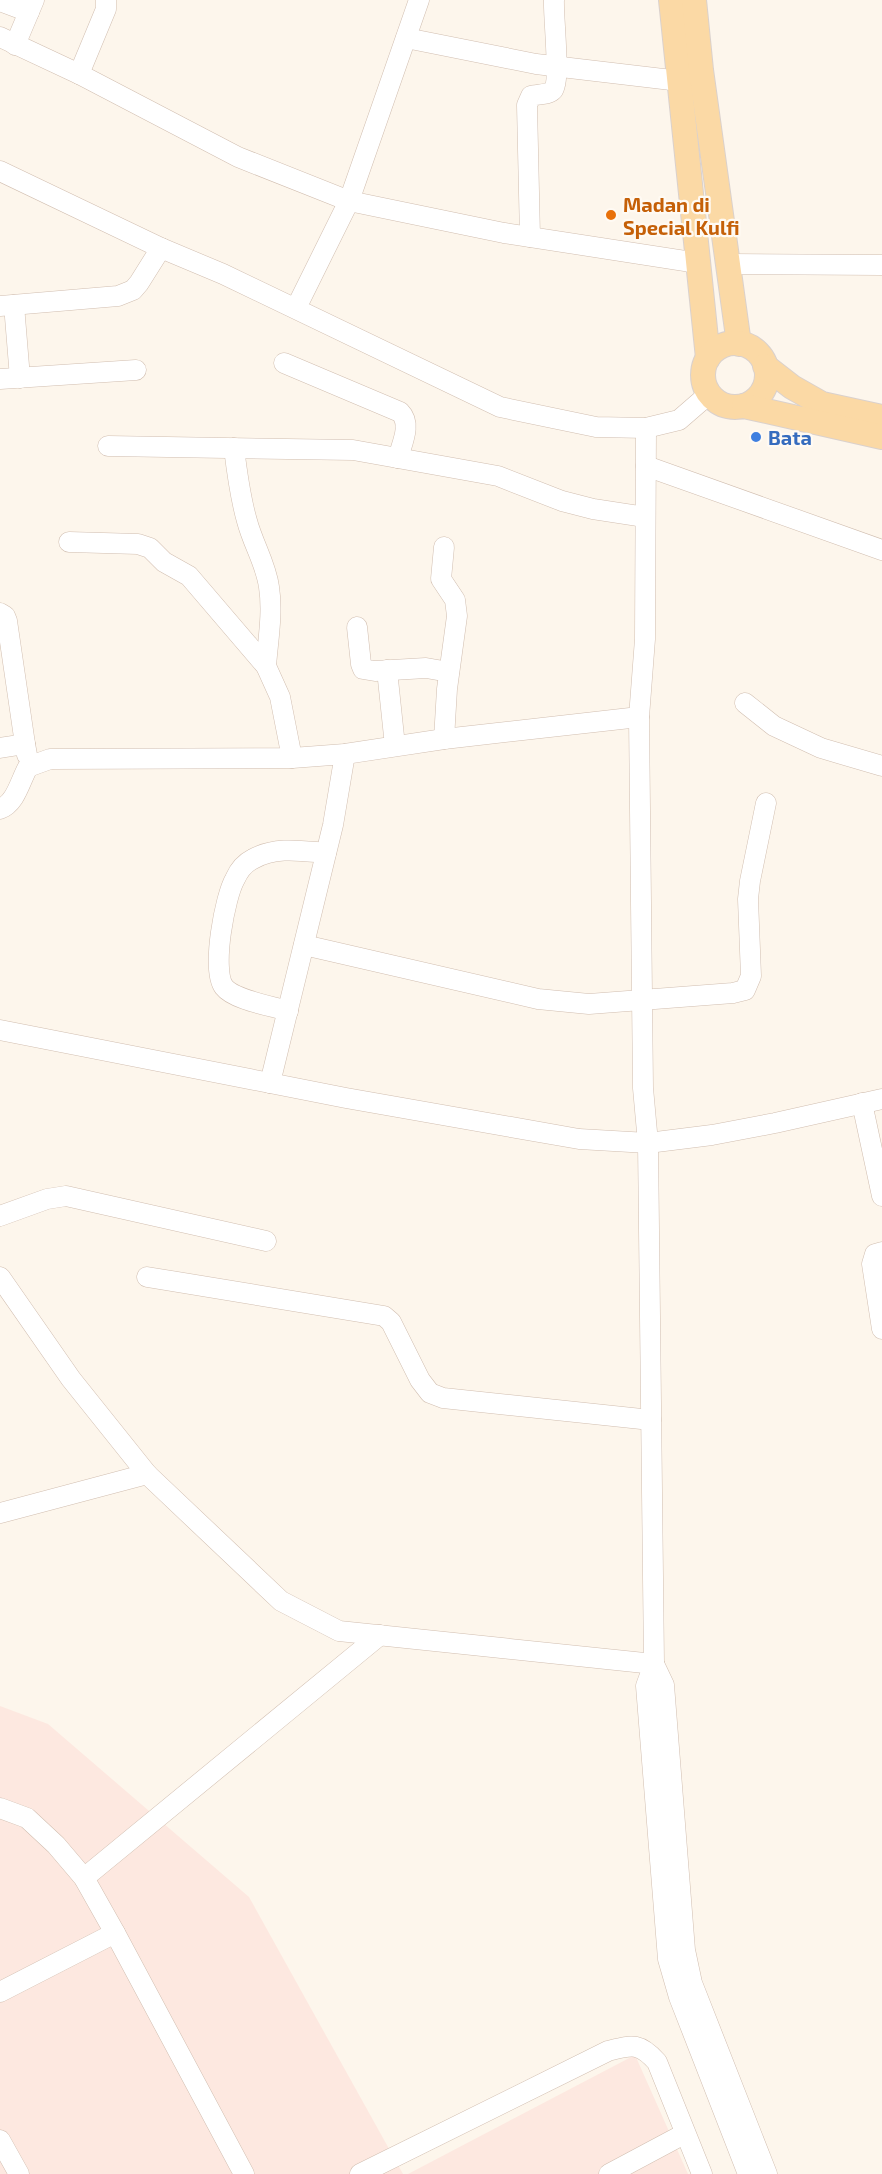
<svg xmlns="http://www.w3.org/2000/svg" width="882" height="2174" font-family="'Exo 2',sans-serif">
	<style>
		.commercial { fill: #fde8e0 }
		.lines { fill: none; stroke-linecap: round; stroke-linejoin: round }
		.minor-casing { stroke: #d1beb0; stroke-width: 21 }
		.major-casing { stroke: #dad1cd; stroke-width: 26 }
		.minor { stroke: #fff; stroke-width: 20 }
		.major { stroke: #fbd9a5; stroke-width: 24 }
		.food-dot { fill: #e8710a; stroke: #fffaf3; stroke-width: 2 }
		.shop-dot { fill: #3f7fe0; stroke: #fffaf3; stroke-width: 2 }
		.labels { text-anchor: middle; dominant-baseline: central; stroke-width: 4.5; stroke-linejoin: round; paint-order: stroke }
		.food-label { font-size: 20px; font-weight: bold; fill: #c56008; stroke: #fffaf3; text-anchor: start }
		.shop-label { font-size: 20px; font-weight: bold; fill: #366cbe; stroke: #fffaf3; text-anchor: start }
	</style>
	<rect width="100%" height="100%" fill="#fdf6ec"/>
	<g class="commercial">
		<path d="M0,1706L48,1724L249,1897L403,2174H0Z"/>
		<path d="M635,2055L688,2174H408Z"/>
	</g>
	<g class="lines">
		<g class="minor-casing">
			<g id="minor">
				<path d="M0,1L29,12"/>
				<path d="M0,37L79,74L238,157L349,201L504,233L698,263"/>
				<path d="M406,38L536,64L680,81"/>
				<path d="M15,45L34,0"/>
				<path d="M79,74L106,9V0"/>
				<path d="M0,171L161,248L223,274L500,407L596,427L646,428L679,420L709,394"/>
				<path d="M530,237L527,105L531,96C537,94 549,95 553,90C561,81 553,16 554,0"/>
				<path d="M730,264L882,265"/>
				<path d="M14,305L20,378"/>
				<path d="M0,306L118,296L133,290L139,283L161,248"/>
				<path d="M296,308L349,201L419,0"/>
				<path d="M284,363L400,412C412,424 402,443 398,458"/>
				<path d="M0,379L136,370"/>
				<path d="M646,428L645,639L639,717L643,1088L648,1143L654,1664L646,1686L668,1959L679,1997L748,2174"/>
				<path d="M108,446L353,450L498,476L562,501L593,509L645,517"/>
				<path d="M234,448C237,473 240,497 247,521C253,544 266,564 269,587C273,613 268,640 266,666"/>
				<path d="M646,466L882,550"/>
				<path d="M69,542L138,544L150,548L164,562L189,576L266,666L280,697L292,758"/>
				<path d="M0,613L5,616L7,621L25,744"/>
				<path d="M357,627L361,664L363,669L375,671L426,668L449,672"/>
				<path d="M387,670L395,746"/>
				<path d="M745,703L774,726L821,748L882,766"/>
				<path d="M444,739L447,689L457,616L455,600L441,579L444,547"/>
				<path d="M0,748L25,744L27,755"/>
				<path d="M0,809C16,803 20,781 28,767L50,759L292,758L345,754L444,739L639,717"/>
				<path d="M304,945L538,999L589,1004L733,993L745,990L751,976L748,899L750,881L766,803"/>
				<path d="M288,1011C272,1006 234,1000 224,987C211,970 225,896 235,879C239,870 245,863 253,859C276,846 302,851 326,853"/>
				<path d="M0,1030L346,1098L579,1139L648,1143L712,1135L775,1123L882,1099"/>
				<path d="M270,1083L333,825L345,754"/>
				<path d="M862,1103L882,1196"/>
				<path d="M0,1216L47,1199L66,1196L266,1241"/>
				<path d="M882,1252L875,1254L872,1264L882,1329"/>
				<path d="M0,1277L71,1379L147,1474L281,1601L339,1631L654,1664"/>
				<path d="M147,1277L384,1316L391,1322L420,1380L430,1393L443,1398L651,1420"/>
				<path d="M0,1513L147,1474"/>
				<path d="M654,1664L664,1685L685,1950L692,1983L767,2174"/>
				<path d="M0,1808L27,1818L56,1845L84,1878L115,1933L244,2174"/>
				<path d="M84,1878L380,1635"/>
				<path d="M0,1992L115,1933"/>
				<path d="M0,2140L19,2174"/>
				<path d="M360,2174L608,2051C632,2045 639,2042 657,2062L702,2174"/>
				<path d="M609,2174L684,2134"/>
			</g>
		</g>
		<g class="major-casing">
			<g id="major">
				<path d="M671,0L708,358"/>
				<path d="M694,0L701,70L739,344"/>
				<circle cx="735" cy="375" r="32"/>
				<path d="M765,366L792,387L822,404L882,417"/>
				<path d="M744,406L882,437"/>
			</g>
		</g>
		<use href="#minor" class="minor"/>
		<use href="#major" class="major"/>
	</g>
	<circle class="food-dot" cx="611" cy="215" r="6"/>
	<circle class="shop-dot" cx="756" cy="437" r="6"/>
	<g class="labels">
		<g class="food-label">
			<text x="623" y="204">Madan di<tspan x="623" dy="23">Special Kulfi</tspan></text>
		</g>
		<g class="shop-label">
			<text x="768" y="437">Bata</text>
		</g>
	</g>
</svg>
